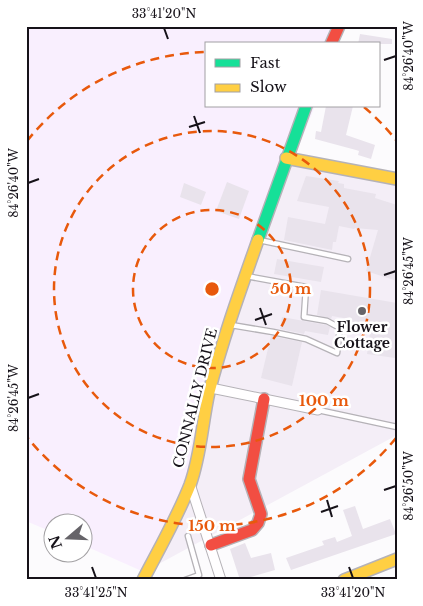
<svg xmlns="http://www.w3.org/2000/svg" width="423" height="606" font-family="'Libre Baskerville',serif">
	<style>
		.built { fill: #f4eef7 }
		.green { fill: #f9effe }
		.building { fill: #e9e3ec }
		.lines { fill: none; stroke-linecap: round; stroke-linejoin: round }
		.lane-casing { stroke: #b5b2b7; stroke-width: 7 }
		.street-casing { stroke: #b5b2b7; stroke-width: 11 }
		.fast-casing { stroke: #b5b2b7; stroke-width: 14 }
		.slow-casing { stroke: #b5b2b7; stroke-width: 14 }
		.jam-casing { stroke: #b5b2b7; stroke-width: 14 }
		.lane { stroke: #fffeff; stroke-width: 4.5 }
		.street { stroke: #fffeff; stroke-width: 9 }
		.fast { stroke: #16e098; stroke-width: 11 }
		.slow { stroke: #ffcf43; stroke-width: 11 }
		.jam { stroke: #f24e42; stroke-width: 11 }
		.ticks { fill: none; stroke: #161219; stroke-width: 2 }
		.ring { fill: none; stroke: #e8590c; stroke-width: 2.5; stroke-dasharray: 9 6 }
		.poi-dot { fill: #666469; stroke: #fff; stroke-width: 2 }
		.labels { text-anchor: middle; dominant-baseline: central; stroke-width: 5; stroke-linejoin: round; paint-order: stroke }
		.poi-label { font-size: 14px; font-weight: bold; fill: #161219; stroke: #fff }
		.street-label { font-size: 14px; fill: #161219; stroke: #fff }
		.centre { fill: #e8590c; stroke: #fff; stroke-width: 2.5 }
		.ring-label { font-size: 15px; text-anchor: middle; font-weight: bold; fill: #e8590c; stroke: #fff; stroke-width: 5; stroke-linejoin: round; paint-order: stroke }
		.neatline { fill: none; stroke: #161219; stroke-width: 2 }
		.ticks-label { font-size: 12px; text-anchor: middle; fill: #161219 }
	</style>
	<rect width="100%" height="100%" fill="#fcfbfd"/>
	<path class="built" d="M296,155L397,175V435L144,572L228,324Z"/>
	<path class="green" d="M26,26H345L338,44H207V106H315L228,324L192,493L144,572L83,545L82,524H52V532L26,521Z"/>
	<g class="building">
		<path d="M360,34L392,39V44H358Z"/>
		<path d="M326,106H353L346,135L375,145L371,159L358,155L359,151L356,150L315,139L316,131L321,132Z"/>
		<path d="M306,176L339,181L338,183L344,184V188L376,194L375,198L397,205V281L366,271L378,230L355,228L354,229L339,226L336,242H333L332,250L284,240L288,217L325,224L329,207L297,201Z"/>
		<path d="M227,182L249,191L239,219L216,211Z"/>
		<path d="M184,183L206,192L201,205L180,197Z"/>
		<path d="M277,259L324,267L321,282L274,274Z"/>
		<path d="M321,290L397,303V346L395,358L367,354L371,326L349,322V319L332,316L331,319L317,315Z"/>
		<path d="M282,317L326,325L330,327L328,335L305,331L304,334L280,329Z"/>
		<path d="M271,336L302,342L292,386L261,378Z"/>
		<path d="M355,506L363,529L390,519L396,534L291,570L286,558L324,545L322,541L335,537L337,542L352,536L343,510Z"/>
		<path d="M245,543L251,558L271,553L275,570L240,580L230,549Z"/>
	</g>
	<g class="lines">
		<g class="lane-casing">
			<g id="lane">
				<path d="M259,240L348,259"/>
				<path d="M231,325L273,332L306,339L337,353L340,328L327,321L304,317L306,287L246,276"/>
				<path d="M318,410L397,427"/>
				<path d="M185,580L199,575L188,536"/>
			</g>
		</g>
		<g class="street-casing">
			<g id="street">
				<path d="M211,388L318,410"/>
				<path d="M190,484L221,580"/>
			</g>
		</g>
		<g class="fast-casing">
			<path id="fast" d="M258,240L306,106"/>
		</g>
		<g class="slow-casing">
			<g id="slow">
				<path d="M286,158L397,179"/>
				<path d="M143,580C159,549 177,518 190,485C201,455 202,423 209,392C222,341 240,291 258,240"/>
				<path d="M344,580L397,559"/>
			</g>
		</g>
		<g class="jam-casing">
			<g id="jam">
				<path d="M331,44L339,26"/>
				<path d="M211,545L252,530L258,523L261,514L249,479L264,399"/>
			</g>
		</g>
		<use href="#lane" class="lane"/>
		<use href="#street" class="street"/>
		<use href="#fast" class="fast"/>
		<use href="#slow" class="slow"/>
		<use href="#jam" class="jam"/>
	</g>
	<path class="ticks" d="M164,28L168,39M384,60L396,56M194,116L200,133M189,127L205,122M28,183L39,179M384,275L396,271M260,308L266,325M255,320L272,314M28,398L39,394M384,490L396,486M327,500L332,517M321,512L338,506M92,567L96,578M349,567L353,578"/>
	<g class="ring">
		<circle cx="212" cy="289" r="79"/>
		<circle cx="212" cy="289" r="158"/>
		<path d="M396 438A237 237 0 0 1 27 437M27 141A237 237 0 0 1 206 52M364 107A237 237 0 0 1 396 140"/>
	</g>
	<circle class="poi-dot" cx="362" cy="311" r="5"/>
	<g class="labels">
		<g class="poi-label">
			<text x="362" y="327">Flower<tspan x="362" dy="16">Cottage</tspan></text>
		</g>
		<g class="street-label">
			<text transform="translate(195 398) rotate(-76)">CONNALLY DRIVE</text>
		</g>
	</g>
	<circle cx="212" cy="289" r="8" class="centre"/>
	<g class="ring-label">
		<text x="291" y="294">50 m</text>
		<text x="324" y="406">100 m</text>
		<text x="212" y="531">150 m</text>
	</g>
	<rect width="423" height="606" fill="none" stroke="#ffffff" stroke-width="55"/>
	<rect x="205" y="42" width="175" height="65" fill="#ffffff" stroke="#a2a0a3"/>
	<rect x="215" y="59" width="25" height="8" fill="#16e098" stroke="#a2a0a3"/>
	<text x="250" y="68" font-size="15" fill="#161219">Fast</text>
	<rect x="215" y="84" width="25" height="8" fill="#ffcf43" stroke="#a2a0a3"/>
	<text x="250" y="92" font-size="15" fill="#161219">Slow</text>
	<g transform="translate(68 538) rotate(251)"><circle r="24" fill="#ffffff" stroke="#a2a0a3"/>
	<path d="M0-4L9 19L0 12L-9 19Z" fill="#666469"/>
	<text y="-8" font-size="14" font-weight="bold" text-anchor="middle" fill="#161219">N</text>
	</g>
	<rect x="28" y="28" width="368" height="550" class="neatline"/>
	<g class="ticks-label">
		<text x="164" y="18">33°41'20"N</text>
		<text transform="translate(409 56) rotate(-90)" y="4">84°26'40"W</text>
		<text transform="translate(14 183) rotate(-90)" y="4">84°26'40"W</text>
		<text transform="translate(409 271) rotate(-90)" y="4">84°26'45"W</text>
		<text transform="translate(14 398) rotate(-90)" y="4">84°26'45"W</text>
		<text transform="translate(409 486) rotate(-90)" y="4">84°26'50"W</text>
		<text x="96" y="597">33°41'25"N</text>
		<text x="353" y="597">33°41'20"N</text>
	</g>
</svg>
